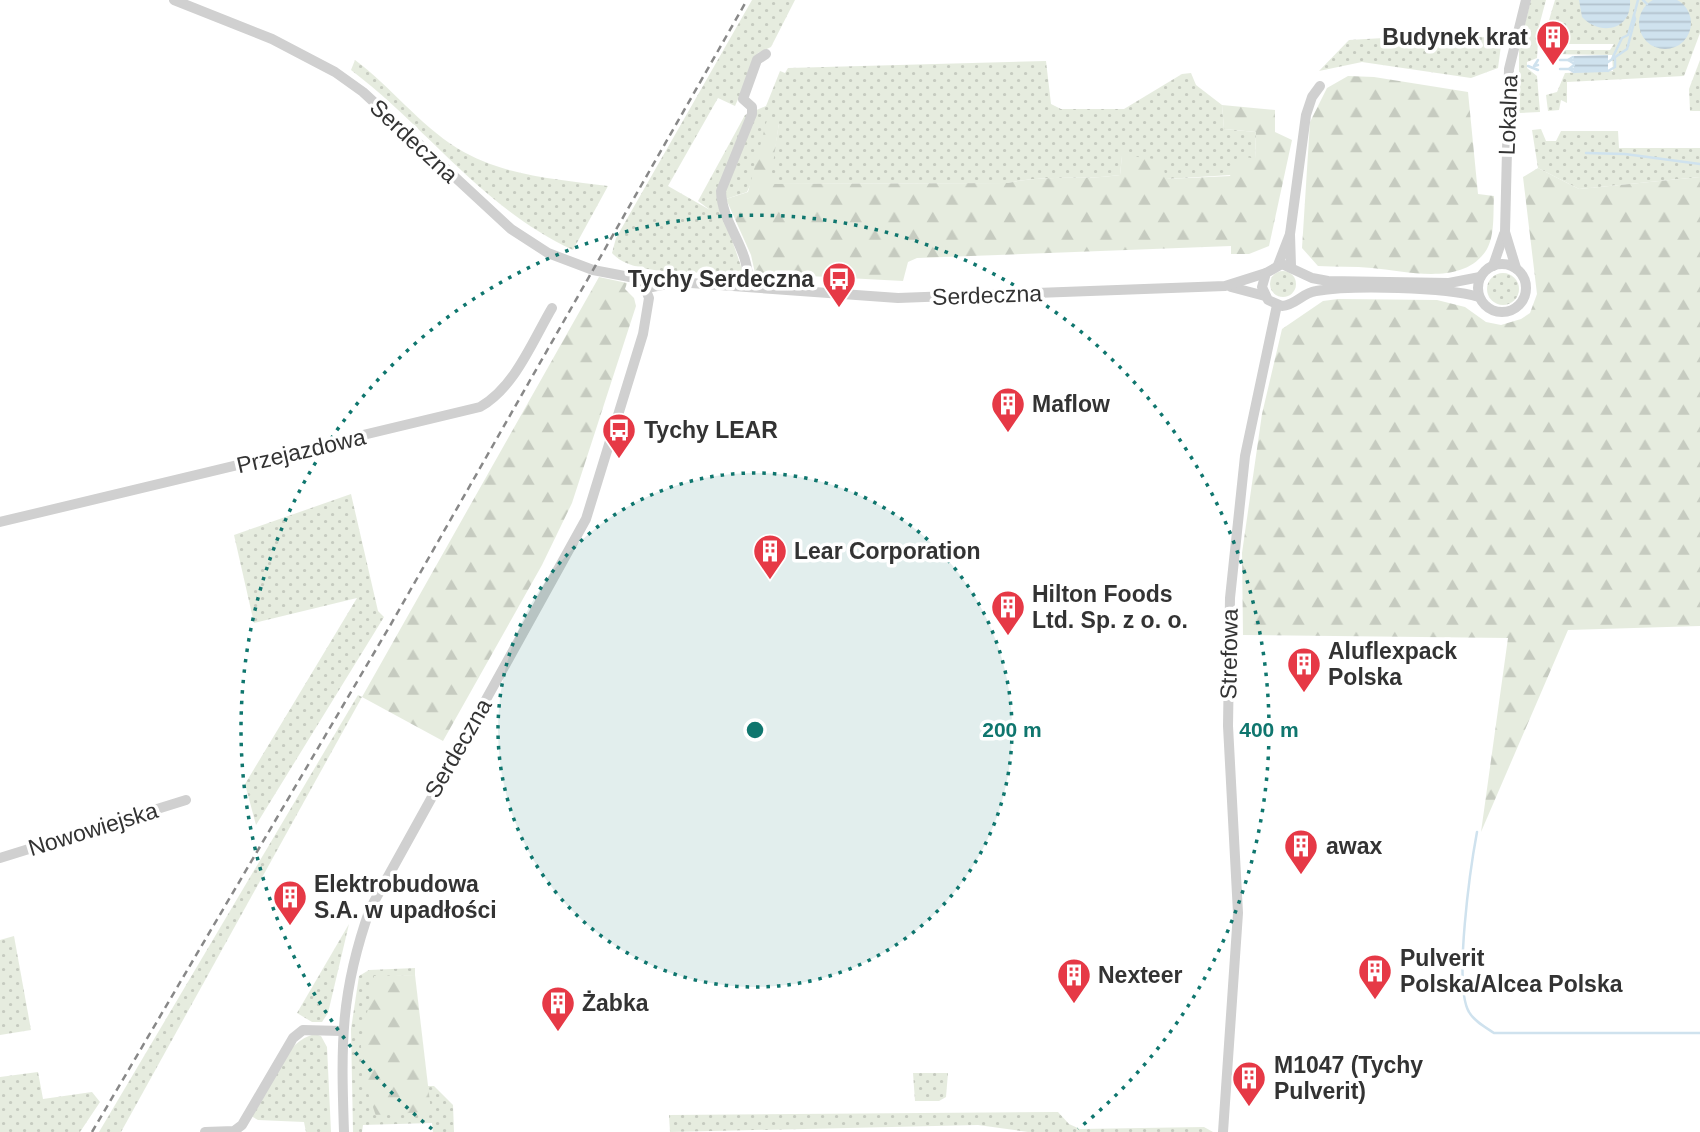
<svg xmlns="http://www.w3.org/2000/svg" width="1700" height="1132" font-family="Helvetica,sans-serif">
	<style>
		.grass { fill: url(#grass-dots) }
		.forest { fill: url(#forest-firs) }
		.water { fill: url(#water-rules) }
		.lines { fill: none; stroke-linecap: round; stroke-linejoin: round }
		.stream { stroke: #cfe2ee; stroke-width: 2.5 }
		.minor { stroke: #d0d0d0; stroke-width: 10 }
		.rail { stroke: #888; stroke-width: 2.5; stroke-dasharray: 7 5; stroke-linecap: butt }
		.ring { fill: none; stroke: #0f766e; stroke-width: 3.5; stroke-dasharray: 3.5 7 }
		.labels { text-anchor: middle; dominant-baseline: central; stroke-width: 7; stroke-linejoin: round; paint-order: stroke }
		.poi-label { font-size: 23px; font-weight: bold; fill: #333; stroke: #fff; text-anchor: start }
		.street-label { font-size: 23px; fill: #333; stroke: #fff }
		.centre { fill: #0f766e; stroke: #fff; stroke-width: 3.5 }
		.ring-label { font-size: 21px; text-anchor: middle; font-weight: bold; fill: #0f766e; stroke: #fff; stroke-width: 7; stroke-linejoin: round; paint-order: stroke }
	</style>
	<defs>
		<pattern id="grass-dots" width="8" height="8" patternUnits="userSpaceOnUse" patternTransform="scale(1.75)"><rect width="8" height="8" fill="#e6ecdf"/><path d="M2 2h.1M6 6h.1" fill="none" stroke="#c6cbc0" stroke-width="1.8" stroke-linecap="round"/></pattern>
		<pattern id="forest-firs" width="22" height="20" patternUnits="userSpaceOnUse" patternTransform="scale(1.75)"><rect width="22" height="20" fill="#e6ecdf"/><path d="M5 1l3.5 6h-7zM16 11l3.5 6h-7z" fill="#c6cbc0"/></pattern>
		<pattern id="water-rules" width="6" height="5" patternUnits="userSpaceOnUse" patternTransform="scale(1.75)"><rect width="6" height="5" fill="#cfe2ee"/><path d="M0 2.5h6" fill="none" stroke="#b2c2cd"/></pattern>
	</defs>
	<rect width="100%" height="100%" fill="#fff"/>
	<g class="grass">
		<path d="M752,0H795L771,47L758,53L735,106L718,98L668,186L710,210L698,201L745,115L766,106L780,71L785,73L788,68L1046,61L1051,104L1061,109H1124L1182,74L1191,73L1196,85L1222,105L1224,129L1256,132L1255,159L1231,175L1166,179L1122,156L1120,175C1082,181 1045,174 1008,183L769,184L779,123L747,192L726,199L732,240L743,272C710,272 633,278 612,253L616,238Z"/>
		<path d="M1531,0H1546L1539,26L1537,58L1527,62V68L1537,76L1540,112L1519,113V47Z"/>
		<path d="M1555,0H1700V33L1684,76L1567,82V103L1561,100L1559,110L1548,111L1546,95L1557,92L1565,73L1613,71L1612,55L1546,54V50H1610L1614,44H1547L1544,37Z"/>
		<path d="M1436,35L1502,38L1498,68L1471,78L1362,62L1319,71L1349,40Z"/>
		<path d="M355,60C390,86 420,125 457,148C502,176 557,179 608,186L573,250C481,207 429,129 351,70Z"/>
		<path d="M1700,60V111H1690L1689,89Z"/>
		<path d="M1541,129L1546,141H1556L1561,131H1618L1619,148H1700V177L1579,189L1538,168L1532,130Z"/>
		<circle cx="1283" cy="284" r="13"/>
		<circle cx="1503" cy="289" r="16"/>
		<path d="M351,494L378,611L384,617L256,825L245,784L357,598L254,623L234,535Z"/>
		<path d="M358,695L362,697L121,1132H99Z"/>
		<path d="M349,924L328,1013L322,1022H312L297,1013Z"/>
		<path d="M14,936L31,1030L0,1035V940Z"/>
		<path d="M415,968V975L374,977L428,1086H434L453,1105L454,1132H433L432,1123L363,1125L362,1132H353L351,1029L359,976L369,970Z"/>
		<path d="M315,1034L321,1036L327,1047L331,1132H306L304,1122L258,1120L251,1116C267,1089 283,1041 315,1034Z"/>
		<path d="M38,1072L43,1099L92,1092L100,1102L80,1132H0V1077Z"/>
		<path d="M913,1073H948L946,1097L939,1101H915Z"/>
		<path d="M1058,1112L1069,1124L1080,1129L1204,1127L1213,1132H1028L978,1125L670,1132L669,1115Z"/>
	</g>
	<g class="forest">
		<path d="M1348,76L1374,77L1468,92L1478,194L1494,196C1493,212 1495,235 1487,249C1464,287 1407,271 1372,268C1354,266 1336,267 1318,266L1302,248L1310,122L1327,88Z"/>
		<path d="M1222,105L1275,110V132L1292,140L1269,246L1249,254H1231V246L917,258L908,262L903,281L755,273L751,255L726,199L748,192L768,116L779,123L770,184L1008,183C1045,174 1082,181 1120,175L1122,155L1162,160L1166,179L1230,176L1238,155L1255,159L1256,132L1224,129Z"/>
		<path d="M1538,168L1579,189L1700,177V626L1568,630L1481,832L1508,638L1243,635L1242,553L1262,414L1282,329L1323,301L1338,299L1437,300L1465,307L1486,322L1501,325L1521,319L1530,313L1537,294L1523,177Z"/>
		<path d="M599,277L627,283L625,289L634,298L636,306L572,503L542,565L443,741L362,697Z"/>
		<path d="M415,975L431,1111L376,1116L362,1075L361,1045L374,976Z"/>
	</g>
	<g class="water">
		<circle cx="1665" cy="23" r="26"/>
		<path d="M1579,0H1630C1632,31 1599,36 1582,17Z"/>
		<path d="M1608,55V72L1574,73L1573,56Z"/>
	</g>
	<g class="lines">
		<g class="stream">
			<path d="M1643,0L1647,4"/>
			<path d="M1634,15L1638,0"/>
			<path d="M1573,57L1568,60L1573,63"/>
			<path d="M1612,59L1622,38L1628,35L1634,15L1635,19"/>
			<path d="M1538,60L1534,66L1538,65"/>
			<path d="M1560,60H1573"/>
			<path d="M1608,62L1627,49L1635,19"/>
			<path d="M1574,65L1569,69L1574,72"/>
			<path d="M1528,66L1538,70"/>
			<path d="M1560,69H1574"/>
			<path d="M1608,71L1615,67V59"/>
			<path d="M1586,153L1625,154L1700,164"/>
			<path d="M1477,832C1471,864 1453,986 1469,1012C1474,1021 1485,1027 1494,1033H1700"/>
		</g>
		<g class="minor">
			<path d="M174,0L272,39L335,72L363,92L511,229L548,253L593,270L635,278L643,283L649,298L643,334L586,519L370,909C340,993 341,1045 344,1132"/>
			<path d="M1290,234L1291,266"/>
			<circle cx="1502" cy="288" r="24"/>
			<path d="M1278,265L1290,234L1306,115L1312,97L1320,86"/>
			<path d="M1493,266L1504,234"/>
			<path d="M1516,268L1505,232L1509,69L1526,0"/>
			<path d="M748,287C751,248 722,226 721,191L752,114V107L743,99L757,60L766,54"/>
			<path d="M1231,287L1265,296"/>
			<path d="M647,288L677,282L898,298L1225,286L1266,273"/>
			<path d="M1479,297C1445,287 1352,285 1316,291C1302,293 1296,305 1282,306L1268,300L1262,287L1266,273L1282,264L1312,278L1328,281L1449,283L1480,277"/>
			<path d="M0,522L480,407C515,387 532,342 552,308"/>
			<path d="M0,858L186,800"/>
			<path d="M205,1132L234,1131L242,1125L293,1038L303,1030L342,1031"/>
			<path d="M1223,1132L1238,913L1228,726L1230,598L1245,456L1277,305"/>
		</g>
		<path class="rail" d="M92,1132L391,624L747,0"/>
	</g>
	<circle cx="755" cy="730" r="257" fill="#0f766e" fill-opacity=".12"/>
	<g class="ring">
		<circle cx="755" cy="730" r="257"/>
		<path d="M432 1129A514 514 0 1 1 1078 1129"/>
	</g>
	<defs>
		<g id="building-pin" transform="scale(1.75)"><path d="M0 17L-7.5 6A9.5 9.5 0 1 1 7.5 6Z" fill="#e63946" stroke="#fff"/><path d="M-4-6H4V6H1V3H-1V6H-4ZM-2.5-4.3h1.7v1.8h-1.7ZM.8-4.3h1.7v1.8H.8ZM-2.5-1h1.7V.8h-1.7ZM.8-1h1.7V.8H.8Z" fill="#fff"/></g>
		<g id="bus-pin" transform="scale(1.75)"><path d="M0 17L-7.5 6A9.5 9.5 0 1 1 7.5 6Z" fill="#e63946" stroke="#fff"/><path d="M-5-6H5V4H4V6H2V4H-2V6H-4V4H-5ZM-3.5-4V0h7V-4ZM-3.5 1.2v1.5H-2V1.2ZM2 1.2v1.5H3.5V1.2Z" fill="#fff"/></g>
	</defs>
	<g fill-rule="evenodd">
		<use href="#building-pin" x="1553" y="37"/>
		<use href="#bus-pin" x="839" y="279"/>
		<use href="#building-pin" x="1008" y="404"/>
		<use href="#bus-pin" x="619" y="430"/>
		<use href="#building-pin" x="770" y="551"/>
		<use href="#building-pin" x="1008" y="607"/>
		<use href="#building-pin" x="1304" y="664"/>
		<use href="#building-pin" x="1301" y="846"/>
		<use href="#building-pin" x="290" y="897"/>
		<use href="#building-pin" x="1375" y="971"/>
		<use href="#building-pin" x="1074" y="975"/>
		<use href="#building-pin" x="558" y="1003"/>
		<use href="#building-pin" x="1249" y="1078"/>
	</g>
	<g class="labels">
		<g class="poi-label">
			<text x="1528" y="37" text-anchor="end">Budynek krat</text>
			<text x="814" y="279" text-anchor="end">Tychy Serdeczna</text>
			<text x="1032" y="404">Maflow</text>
			<text x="644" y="430">Tychy LEAR</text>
			<text x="794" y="551">Lear Corporation</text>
			<text x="1032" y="594">Hilton Foods<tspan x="1032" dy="26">Ltd. Sp. z o. o.</tspan></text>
			<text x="1328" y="651">Aluflexpack<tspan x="1328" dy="26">Polska</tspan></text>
			<text x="1326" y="846">awax</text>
			<text x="314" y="884">Elektrobudowa<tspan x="314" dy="26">S.A. w upadłości</tspan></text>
			<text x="1400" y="958">Pulverit<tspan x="1400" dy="26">Polska/Alcea Polska</tspan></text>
			<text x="1098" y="975">Nexteer</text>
			<text x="582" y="1003">Żabka</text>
			<text x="1274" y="1065">M1047 (Tychy<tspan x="1274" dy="26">Pulverit)</tspan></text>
		</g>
		<g class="street-label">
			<text transform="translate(1508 115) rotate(-88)">Lokalna</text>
			<text transform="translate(414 141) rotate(43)">Serdeczna</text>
			<text transform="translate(987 295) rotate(-2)">Serdeczna</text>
			<text transform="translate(301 451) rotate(-13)">Przejazdowa</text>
			<text transform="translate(1229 654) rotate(-89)">Strefowa</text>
			<text transform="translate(458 748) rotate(-60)">Serdeczna</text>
			<text transform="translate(93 829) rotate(-17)">Nowowiejska</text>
		</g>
	</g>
	<circle cx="755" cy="730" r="10" class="centre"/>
	<g class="ring-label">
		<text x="1012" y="737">200 m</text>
		<text x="1269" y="737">400 m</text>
	</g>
</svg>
